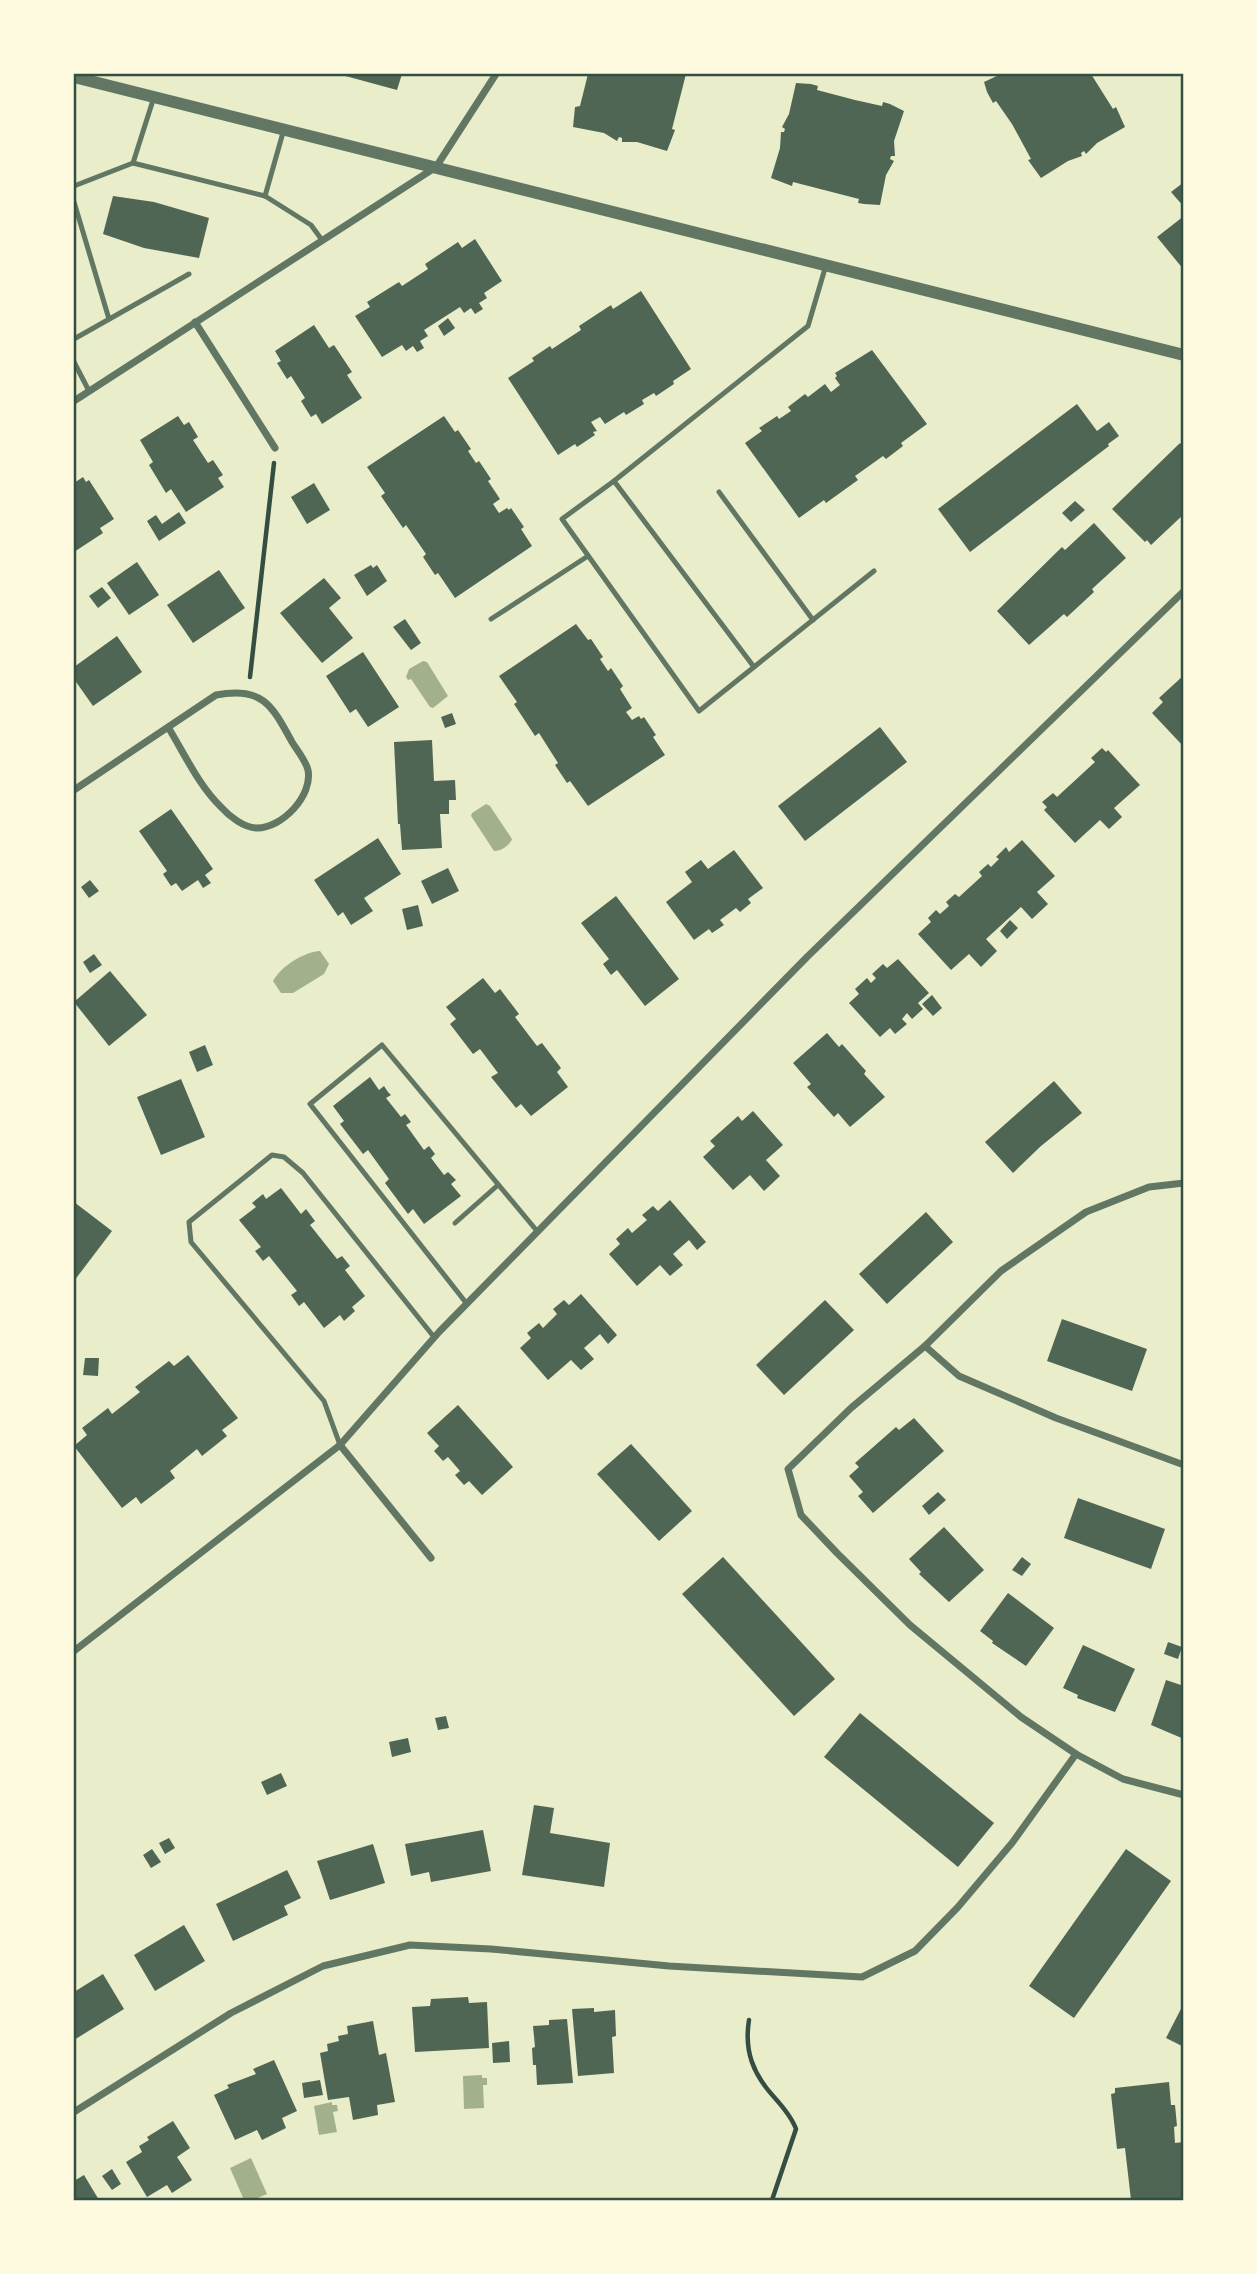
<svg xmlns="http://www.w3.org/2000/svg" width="1257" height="2274" font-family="'Times New Roman',serif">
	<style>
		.water { fill: #a3b18a }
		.building { fill: #4f6655 }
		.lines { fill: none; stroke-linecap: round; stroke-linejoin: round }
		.path { stroke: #344e41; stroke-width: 4.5 }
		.service { stroke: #617663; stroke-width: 5 }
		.minor { stroke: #617663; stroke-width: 7 }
		.tertiary { stroke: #617663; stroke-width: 12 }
		.neatline { fill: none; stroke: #344e41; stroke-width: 2.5 }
	</style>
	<rect width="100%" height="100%" fill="#e9edc9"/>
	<g class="water">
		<path d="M423,661L427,662L448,696L433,708L430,707L411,679L408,680L406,677L409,669Z"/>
		<path d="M486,804L490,806L512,839C510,845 500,852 494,851L471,816L472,813Z"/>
		<path d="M320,951L329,964L324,974L293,993H281L273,981C281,966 304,952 320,951Z"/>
		<path d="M482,2075V2078H487V2085H483L484,2108L464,2109L463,2076Z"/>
		<path d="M332,2102V2105H337L338,2111L333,2112L337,2132L319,2135L314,2106Z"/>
		<path d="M251,2158L267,2194L253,2200H244L230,2168Z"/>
	</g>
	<g class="building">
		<path d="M338,74H402L397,90Z"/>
		<path d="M588,74H686L672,129L675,130L667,151L637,142H622V138L619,137L617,141L604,133L573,127L575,107L580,106Z"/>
		<path d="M1001,74H1091L1113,109L1116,107L1125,127L1097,143L1086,154L1084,151L1081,153L1082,156L1068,161L1041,178L1028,160L1031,159L1012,124L996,101L993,103L987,92L984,82Z"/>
		<path d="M796,83L811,84L818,86L817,90L855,100L882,106L883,102L890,104L904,111L894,141L895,156H891L890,159L894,161L886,175L880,205L864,204L858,203L859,199L793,182L792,186L771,178L780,148L781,132H784L785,129L782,127L789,114Z"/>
		<path d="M1184,182V207L1171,192Z"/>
		<path d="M113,196L154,202L209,218L199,258L144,248L103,234Z"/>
		<path d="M1184,216V270L1157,237Z"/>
		<path d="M475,239L502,281L484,293L487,298L479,303L483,309L475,314L471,308L464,313L460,307L424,330L428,336L420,341L424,348L417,352L413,346L406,351L402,345L382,357L355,316L370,307L367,302L399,282L402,286L428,269L425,264L458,242L462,248Z"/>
		<path d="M641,291L691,369L673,381L674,384L656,396L654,393L642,400L644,404L626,415L624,412L605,424L600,417L591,422L597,431L593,432L595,435L577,447L575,444L558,455L508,378L534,361L532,358L550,346L552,349L581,330L579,326L611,305L613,309Z"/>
		<path d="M448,318L455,328L444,336L438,326Z"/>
		<path d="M314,325L329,348L334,345L352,372L347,375L362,398L322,424L316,414L311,417L301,401L305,398L291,376L287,379L277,363L281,361L275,351Z"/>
		<path d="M872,350L927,424L901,443L903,446L886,459L883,456L855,476L858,480L826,503L824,500L799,518L745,443L762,431L759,428L777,416L779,419L791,411L788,407L805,394L808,397L825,384L831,392L840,385L835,378L837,376L835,373Z"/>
		<path d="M1077,404L1097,431L1109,422L1119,436L1108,444L1109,446L970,552L938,509Z"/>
		<path d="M178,416L184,425L189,422L198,437L193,440L208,463L213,460L223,475L218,478L224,487L186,512L171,489L166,493L149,465L153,462L140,440Z"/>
		<path d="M444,416L455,432L458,430L471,449L468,451L476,463L479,461L491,479L488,481L500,499L493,504L499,513L507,508L509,510L511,508L524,527L521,529L532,546L455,598L438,573L435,575L423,557L426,554L406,525L403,528L381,496L385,493L367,467Z"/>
		<path d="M1180,443L1184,447V514L1151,545L1147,540L1145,542L1112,509Z"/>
		<path d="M83,477L86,482L89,480L114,519L100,528L103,533L74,552V483Z"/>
		<path d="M314,483L330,510L307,524L291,497Z"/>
		<path d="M1075,501L1085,510L1071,522L1062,513Z"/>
		<path d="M179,512L186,523L159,541L147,521L156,515L162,524Z"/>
		<path d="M1094,523L1126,558L1092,589L1094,592L1067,617L1064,614L1029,645L997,611L1062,547L1065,550Z"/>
		<path d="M137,562L159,595L129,615L107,583Z"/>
		<path d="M371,565L373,568L377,565L387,581L367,596L354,575Z"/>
		<path d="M219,570L245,608L193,643L167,605Z"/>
		<path d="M324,578L341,598L329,608L353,638L322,663L280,613Z"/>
		<path d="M102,587L111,598L98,608L89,596Z"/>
		<path d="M405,619L421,643L411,650L393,627Z"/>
		<path d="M576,624L588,640L591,639L603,657L600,659L608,671L611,668L623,686L620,689L632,708L626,712L632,720L639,716L641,719L644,717L656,735L653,737L665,755L588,806L570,781L567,783L555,765L558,763L539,733L535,736L514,704L517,702L499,676Z"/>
		<path d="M117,636L142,672L93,706L74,679V667Z"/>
		<path d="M363,652L399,707L368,727L356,709L350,713L326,676Z"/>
		<path d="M1184,675V747L1152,713L1163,702L1159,698Z"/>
		<path d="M452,713L456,724L445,728L441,717Z"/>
		<path d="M880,727L907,762L805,841L778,806Z"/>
		<path d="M432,740L434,781L455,780L456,800H449V814H440L442,848L402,850L400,824H398L394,742Z"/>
		<path d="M1102,748L1106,752L1108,750L1140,785L1114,808L1122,817L1109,829L1100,820L1075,843L1044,810L1047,807L1042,802L1053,793L1057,797L1095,762L1091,758Z"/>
		<path d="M171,809L213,869L205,875L211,883L203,888L198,880L182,891L176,883L171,886L163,874L167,871L139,831Z"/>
		<path d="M378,838L401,874L364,898L373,911L351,925L343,912L338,916L314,880Z"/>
		<path d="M1022,840L1055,876L1037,892L1048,904L1032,919L1021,907L986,939L997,951L981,967L969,954L951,970L918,934L931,922L928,918L936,910L940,914L949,906L946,902L955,894L959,897L982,876L979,872L988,864L991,867L999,859L996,857L1006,847L1009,852Z"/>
		<path d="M734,850L763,888L748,899L751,903L740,912L736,908L720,920L724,925L712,933L709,929L694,940L666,902L692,882L685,872L701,860L708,869Z"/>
		<path d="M448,868L459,891L432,904L421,881Z"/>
		<path d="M90,880L99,891L89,898L81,887Z"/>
		<path d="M616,896L679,979L645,1006L617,970L611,975L603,964L609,959L581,923Z"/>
		<path d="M418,905L423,926L407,930L402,909Z"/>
		<path d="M1010,920L1018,928L1007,939L1000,931Z"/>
		<path d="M94,954L102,965L90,973L83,962Z"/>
		<path d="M898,959L929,993L918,1003L923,1009L912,1019L907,1013L902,1019L907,1024L895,1034L890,1028L880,1037L849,1003L859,994L855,989L867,978L871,983L876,978L872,974L883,964L887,968Z"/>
		<path d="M110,971L147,1015L109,1046L74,1002Z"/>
		<path d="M483,978L495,993L500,989L519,1014L515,1017L537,1046L542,1043L561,1068L557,1072L568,1087L531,1116L521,1104L516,1108L491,1077L498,1073L480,1049L473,1054L450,1024L456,1019L446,1007Z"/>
		<path d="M932,995L942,1008L933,1016L922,1004Z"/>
		<path d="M827,1033L839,1047L842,1044L866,1071L864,1074L885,1097L850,1127L838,1113L834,1117L807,1087L811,1084L793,1063Z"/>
		<path d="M205,1045L213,1065L197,1072L189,1052Z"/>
		<path d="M370,1077L379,1090L384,1086L388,1092L391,1095L386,1098L401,1117L405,1114L411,1122L406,1125L424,1150L429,1146L435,1154L431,1158L444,1175L448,1172L456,1180L451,1184L461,1196L424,1224L413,1209L408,1214L385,1183L389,1179L368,1150L363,1154L340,1124L344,1121L333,1106Z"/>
		<path d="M181,1079L205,1137L161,1155L137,1097Z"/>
		<path d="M1054,1081L1082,1113L1041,1146L1013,1173L985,1142Z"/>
		<path d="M753,1111L783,1145L766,1160L780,1176L764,1191L750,1175L733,1190L703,1157L715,1146L710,1141L738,1116L742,1121Z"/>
		<path d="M281,1188L301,1214L306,1209L315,1221L310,1225L337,1259L342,1256L350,1266L345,1270L365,1296L352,1307L355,1311L344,1321L340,1315L324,1328L304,1302L299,1306L291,1295L297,1291L269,1256L263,1261L255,1251L261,1247L239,1220L256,1207L252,1203L263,1194L266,1199Z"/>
		<path d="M670,1200L706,1242L697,1250L689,1240L673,1254L683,1265L670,1276L660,1265L637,1286L609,1254L620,1244L616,1239L628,1228L632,1233L647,1220L642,1215L653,1206L658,1211Z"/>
		<path d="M74,1202L112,1231L74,1281Z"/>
		<path d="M926,1212L953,1242L887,1304L859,1274Z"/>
		<path d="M581,1294L617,1335L608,1344L600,1334L584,1348L594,1359L581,1370L571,1360L548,1380L520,1348L531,1338L527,1333L539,1323L543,1328L557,1314L553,1309L564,1300L569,1305Z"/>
		<path d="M825,1300L854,1330L784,1395L756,1365Z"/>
		<path d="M1062,1319L1147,1349L1132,1391L1047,1361Z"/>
		<path d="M188,1355L238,1418L222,1430L227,1436L202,1456L197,1449L170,1471L175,1478L141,1504L136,1497L122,1508L74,1446L87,1435L82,1428L108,1408L112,1414L140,1392L135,1387L169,1361L174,1366Z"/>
		<path d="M85,1358H99L98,1376L83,1375Z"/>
		<path d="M458,1405L513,1467L482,1495L469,1481L464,1485L455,1475L460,1471L448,1457L443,1461L434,1451L439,1446L427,1433Z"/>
		<path d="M914,1418L944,1451L873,1513L858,1496L863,1492L849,1476L859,1467L855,1463L863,1456L896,1427L899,1430Z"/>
		<path d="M631,1444L692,1511L659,1541L597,1474Z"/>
		<path d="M938,1492L946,1500L929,1515L922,1506Z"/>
		<path d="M1078,1498L1165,1529L1151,1569L1064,1538Z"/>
		<path d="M944,1527L984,1570L949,1602L919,1574L921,1572L909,1559Z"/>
		<path d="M723,1557L835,1679L794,1716L682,1594Z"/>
		<path d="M1022,1557L1031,1564L1022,1576L1012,1570Z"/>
		<path d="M1008,1593L1054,1628L1026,1666L992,1643L993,1641L980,1631Z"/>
		<path d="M1168,1642L1182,1647L1178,1659L1164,1654Z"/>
		<path d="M1083,1645L1135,1669L1115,1712L1077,1698L1078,1695L1063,1688Z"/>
		<path d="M1166,1680L1184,1686V1739L1151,1725Z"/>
		<path d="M860,1713L994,1823L958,1867L824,1757Z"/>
		<path d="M446,1716L449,1728L438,1730L435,1718Z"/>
		<path d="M408,1738L411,1752L392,1757L389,1742Z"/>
		<path d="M281,1773L287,1786L267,1795L261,1782Z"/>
		<path d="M534,1805L554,1808L550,1833L610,1843L604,1887L522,1875Z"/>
		<path d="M483,1830L491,1871L431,1882L429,1872L411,1876L405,1844Z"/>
		<path d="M169,1838L175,1848L165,1854L159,1843Z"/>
		<path d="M373,1844L385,1883L330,1900L317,1861Z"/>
		<path d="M152,1849L161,1862L151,1868L143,1855Z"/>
		<path d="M1126,1849L1171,1881L1074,2018L1029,1986Z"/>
		<path d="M287,1870L301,1898L284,1906L288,1915L233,1941L216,1904Z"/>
		<path d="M184,1925L205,1961L155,1991L134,1955Z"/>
		<path d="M103,1974L124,2009L74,2040V1992Z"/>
		<path d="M468,1997L469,2003L487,2002L489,2048L415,2052L412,2007L430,2006L431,1999Z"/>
		<path d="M1184,2003V2047L1166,2038Z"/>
		<path d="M594,2008V2012L615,2010L616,2036L612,2037L614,2073L578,2076L572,2009Z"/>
		<path d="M567,2019L573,2083L537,2085L536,2065H533L532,2048L535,2047L533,2026L549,2025V2020Z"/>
		<path d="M373,2021L379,2055L386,2053L395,2102L377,2105L378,2115L353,2120L349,2097L328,2100L320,2053L328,2051L327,2044L339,2041L338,2036L348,2034L347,2026Z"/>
		<path d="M509,2041L510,2062L493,2063L492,2043Z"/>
		<path d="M274,2060L297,2111L282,2118L286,2128L262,2140L257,2130L235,2140L214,2095L229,2088L227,2085L256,2074L253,2069Z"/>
		<path d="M320,2080L323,2095L304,2098L302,2083Z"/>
		<path d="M1169,2082L1171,2105H1175L1177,2126L1174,2127L1175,2143L1184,2142V2200H1131L1125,2148L1117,2149L1111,2094L1115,2093V2088Z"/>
		<path d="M173,2121L190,2148L177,2157L192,2180L172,2193L167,2185L147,2197L126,2162L142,2152L139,2146L149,2140L147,2137Z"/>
		<path d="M112,2169L121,2184L112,2190L102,2176Z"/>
		<path d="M84,2175L99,2200H74V2181Z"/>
	</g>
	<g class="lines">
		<g class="path">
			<path d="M250,677L274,463"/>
			<path d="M749,2020C744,2051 753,2074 774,2097C783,2107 792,2118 796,2129L772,2200"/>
		</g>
		<g class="service">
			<path d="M133,163L265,196L311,225L322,240"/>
			<path d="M74,186L133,163L154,97"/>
			<path d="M265,196L284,129"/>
			<path d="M74,202L109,319"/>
			<path d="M826,265L808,326L614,481L562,519L699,711L874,571"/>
			<path d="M74,339L189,274"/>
			<path d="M74,362L89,391"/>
			<path d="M614,481L754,667"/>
			<path d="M719,492L813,620"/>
			<path d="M491,619L588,556"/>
			<path d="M455,1223L498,1185"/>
			<path d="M467,1304L310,1104L382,1045L537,1231"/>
			<path d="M340,1445L324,1401L191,1242L189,1222L272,1155L284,1157L303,1173L434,1337"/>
		</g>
		<g class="minor">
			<path d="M195,322L275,448"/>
			<path d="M74,401L436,167L496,74"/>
			<path d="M74,790L216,695C262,686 272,705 292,742C297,750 306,761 308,770C313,796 282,828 257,828C244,828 229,816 221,807C199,786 184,753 168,727"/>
			<path d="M1184,1183L1149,1187L1086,1212L1001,1271L925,1346L851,1408L788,1469L801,1515L837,1553L910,1625L1021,1717L1076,1754L1123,1779L1184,1795"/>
			<path d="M925,1346L959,1376L1056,1418L1184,1465"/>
			<path d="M340,1445L431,1558"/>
			<path d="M74,1651L340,1445L439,1332L807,957L1184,591"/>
			<path d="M74,2112L231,2013L323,1966L410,1945L491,1949L669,1966L862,1977L915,1951L958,1907L1012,1843L1076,1754"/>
		</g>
		<path class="tertiary" d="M74,77L1184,355"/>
	</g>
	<rect width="1257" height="2274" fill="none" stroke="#fefae0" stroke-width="150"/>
	<rect x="75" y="75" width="1107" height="2124" class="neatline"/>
</svg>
